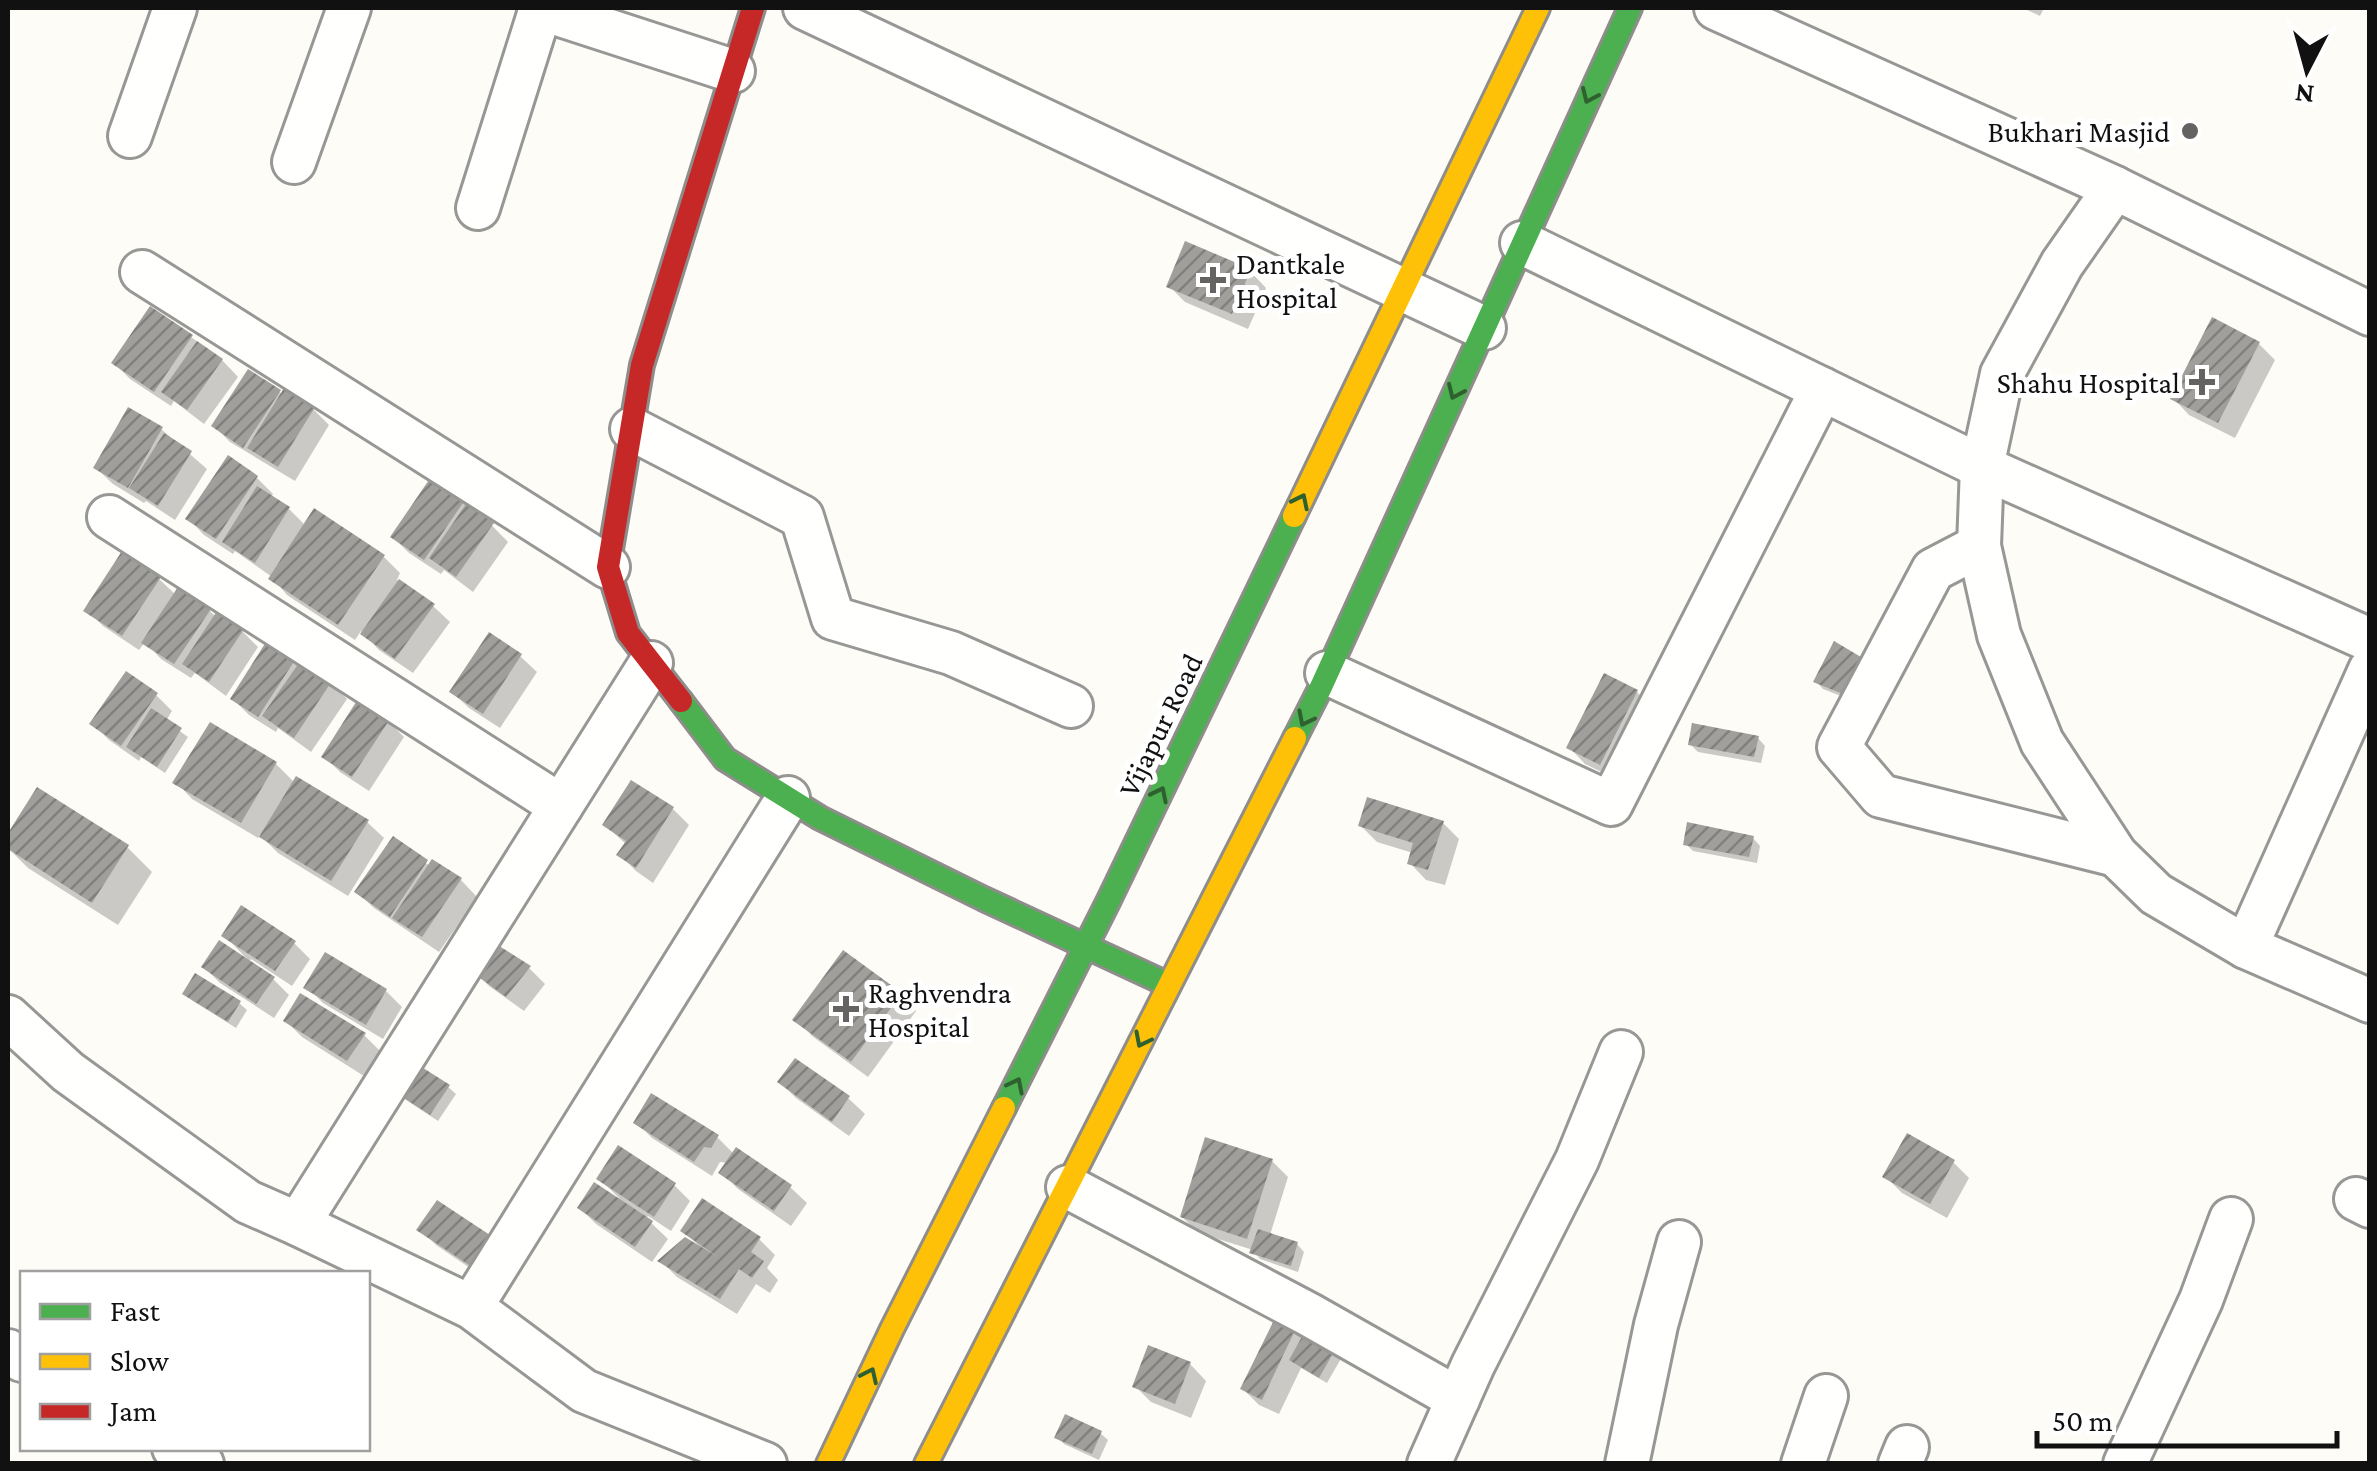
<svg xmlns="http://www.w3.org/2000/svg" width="2377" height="1471" font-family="'Crimson Pro',serif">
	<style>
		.shadow { fill: #0003 }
		.building { fill: url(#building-hatch) }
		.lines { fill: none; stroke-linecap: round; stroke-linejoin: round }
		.street-casing { stroke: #979795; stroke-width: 48 }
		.fast-casing { stroke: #8e8d8b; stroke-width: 28 }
		.slow-casing { stroke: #8e8d8b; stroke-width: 28 }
		.jam-casing { stroke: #8e8d8b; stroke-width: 28 }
		.street { stroke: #fffffe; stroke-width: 42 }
		.fast { stroke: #4caf50; stroke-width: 22 }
		.slow { stroke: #ffc107; stroke-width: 22 }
		.jam { stroke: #c62828; stroke-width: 22 }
		.oneway { stroke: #2e6030 }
		.poi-dot { fill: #646362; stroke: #fff; stroke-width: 4 }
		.labels { text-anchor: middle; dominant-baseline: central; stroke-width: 10; stroke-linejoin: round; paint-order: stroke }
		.poi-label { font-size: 30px; fill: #111; stroke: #fff; text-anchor: end }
		.street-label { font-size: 30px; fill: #111; stroke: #fff }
	</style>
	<defs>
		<pattern id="building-hatch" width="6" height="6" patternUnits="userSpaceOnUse" patternTransform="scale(2.5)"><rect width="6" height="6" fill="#a19f9c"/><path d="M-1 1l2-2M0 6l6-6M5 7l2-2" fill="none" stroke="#82807e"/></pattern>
	</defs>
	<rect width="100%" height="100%" fill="#fdfcf7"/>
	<g class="shadow">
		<path d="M2023,8H2044L2040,16Z"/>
		<path d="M1250,271L1266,288L1248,329L1185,302L1169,286Z"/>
		<path d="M191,337L222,360L238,377L204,424L174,401L171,406L130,379L114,363Z"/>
		<path d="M2259,344L2275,360L2235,438L2189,415L2173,398Z"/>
		<path d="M279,392L313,409L329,425L295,481L230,442L214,426Z"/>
		<path d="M161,429L207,469L175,520L146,501L144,503L113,484L96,468Z"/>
		<path d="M229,459L257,478L273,494L271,497L289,509L306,526L315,512L384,557L400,573L397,580L433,606L450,622L413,673L379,650L361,631L355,640L287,595L272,577L235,551L233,554L204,535L188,518Z"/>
		<path d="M466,499L508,542L473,592L444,570L441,574L409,553L393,537Z"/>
		<path d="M159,579L176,595L210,611L216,617L242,631L258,647L226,696L195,673L191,678L161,659L145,642L139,650L103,626L87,610Z"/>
		<path d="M1835,644L1856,702L1823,689L1816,681Z"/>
		<path d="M520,656L537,672L500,728L469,708L452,692Z"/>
		<path d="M294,662L299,667L331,683L347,699L311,752L278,728L276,732L249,715L233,699Z"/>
		<path d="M1637,692L1653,709L1616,779L1585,764L1569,747Z"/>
		<path d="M156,695L172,711L166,721L188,737L165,773L141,757L139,761L109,740L93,724Z"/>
		<path d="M388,721L404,737L369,791L340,772L324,756Z"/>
		<path d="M1758,738L1765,746L1761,763L1698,752L1690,744Z"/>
		<path d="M276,764L295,783L367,822L384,838L348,896L278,853L260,835L258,838L192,799L176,782Z"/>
		<path d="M631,783L673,809L689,825L653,883L636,871L620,855L627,845L605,825Z"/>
		<path d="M38,791L127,847L152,872L118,925L28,868L8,848V837Z"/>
		<path d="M1443,823L1459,839L1445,885L1426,880L1410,863L1413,853L1377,842L1361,826Z"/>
		<path d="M1753,838L1760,846L1757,863L1693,851L1686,844Z"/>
		<path d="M393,839L430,866L433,862L461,880L477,897L439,952L374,908L357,892Z"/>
		<path d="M224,935L294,943L310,959L292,986L251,959L248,963L273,979L289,995L274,1018L220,983L204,967L248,960Z"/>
		<path d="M326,955L386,991L402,1007L383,1039L323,1003L307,987Z"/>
		<path d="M529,968L545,984L524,1011L489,986L472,969Z"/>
		<path d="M185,994L239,1003L247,1010L236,1028L193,1001Z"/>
		<path d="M900,995L916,1011L868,1077L812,1036L796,1019Z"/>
		<path d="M286,1021L364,1035L380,1051L364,1076L302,1037Z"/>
		<path d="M780,1082L848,1098L865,1114L849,1136L796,1098Z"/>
		<path d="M448,1087L456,1094L438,1121L400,1096Z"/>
		<path d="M636,1122L717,1137L734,1154L790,1187L807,1203L791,1226L738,1189L721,1172L728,1163L720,1162L712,1176L652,1138Z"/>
		<path d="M1272,1161L1288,1177L1270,1235L1297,1244L1304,1252L1298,1272L1260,1259L1253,1250L1199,1233L1182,1217Z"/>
		<path d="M1953,1162L1969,1178L1947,1218L1902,1193L1885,1176Z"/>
		<path d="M599,1178L674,1185L690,1201L671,1231L648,1216L646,1218L668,1239L652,1262L596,1224L580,1208L619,1198Z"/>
		<path d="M437,1203L492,1283L436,1245L420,1229Z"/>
		<path d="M683,1230L759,1239L775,1255L767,1268L778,1280L770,1293L756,1284L737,1314L677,1277L661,1261L699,1246Z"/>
		<path d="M1278,1317L1346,1350L1327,1383L1301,1368L1279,1414L1259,1405L1243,1389Z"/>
		<path d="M1190,1364L1206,1381L1191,1418L1151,1402L1135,1386Z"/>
		<path d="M1100,1433L1108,1440L1099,1460L1064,1444L1057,1437Z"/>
	</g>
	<g class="building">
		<path d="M1185,241L1251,269L1232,314L1166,287Z"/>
		<path d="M150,306L193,335L154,392L111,363Z"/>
		<path d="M2212,317L2260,342L2218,423L2170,399Z"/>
		<path d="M197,341L223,359L187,410L161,392Z"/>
		<path d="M248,369L281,390L243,448L211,426Z"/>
		<path d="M284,388L315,407L278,467L247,448Z"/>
		<path d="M128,407L163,427L128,488L93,468Z"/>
		<path d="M164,433L192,451L158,506L129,488Z"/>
		<path d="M228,455L258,476L216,539L185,519Z"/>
		<path d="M433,474L467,497L424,560L390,537Z"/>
		<path d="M257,486L290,507L255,563L222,542Z"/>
		<path d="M466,504L494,523L456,577L429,558Z"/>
		<path d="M314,508L385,555L338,625L268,579Z"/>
		<path d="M122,551L161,577L122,636L83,611Z"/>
		<path d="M399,579L435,604L395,659L360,634Z"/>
		<path d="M178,587L211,609L174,664L141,643Z"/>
		<path d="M217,611L244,629L209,682L182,664Z"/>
		<path d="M489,632L522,654L483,714L449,692Z"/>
		<path d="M1834,641L1866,660L1848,696L1813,682Z"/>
		<path d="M266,642L295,660L258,717L230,699Z"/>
		<path d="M301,660L332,681L294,738L262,716Z"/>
		<path d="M126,671L158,693L121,746L89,724Z"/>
		<path d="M1604,673L1638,690L1600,765L1566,748Z"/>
		<path d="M358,699L390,719L352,777L321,757Z"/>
		<path d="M151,708L182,728L157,767L126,747Z"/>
		<path d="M210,722L277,762L241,823L172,783Z"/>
		<path d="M1692,723L1759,736L1754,757L1688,745Z"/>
		<path d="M296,776L369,820L331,881L259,837Z"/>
		<path d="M631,780L674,807L636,868L616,855L626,841L602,825Z"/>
		<path d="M37,787L129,845L92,903L8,849V833Z"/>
		<path d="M1367,797L1444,821L1428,870L1407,864L1413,843L1358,826Z"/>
		<path d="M1687,822L1754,836L1749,857L1683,845Z"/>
		<path d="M393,836L428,860L390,917L354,892Z"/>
		<path d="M432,859L462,878L422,937L392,918Z"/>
		<path d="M241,905L296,941L275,971L221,936Z"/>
		<path d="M488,939L531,966L506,997L469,970Z"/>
		<path d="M219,940L275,977L256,1004L201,967Z"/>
		<path d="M843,950L902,993L851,1062L792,1020Z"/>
		<path d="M325,952L387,989L366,1025L303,988Z"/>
		<path d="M195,973L241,1001L228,1022L182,994Z"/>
		<path d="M300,993L366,1033L347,1061L283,1021Z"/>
		<path d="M795,1058L850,1096L832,1122L777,1082Z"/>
		<path d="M409,1059L450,1085L430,1115L390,1089Z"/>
		<path d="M651,1093L719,1135L711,1148L704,1147L694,1162L633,1123Z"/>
		<path d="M1907,1133L1955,1160L1930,1204L1882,1177Z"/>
		<path d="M1205,1137L1273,1159L1247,1239L1180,1217Z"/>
		<path d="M618,1145L676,1183L654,1217L596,1179Z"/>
		<path d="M736,1147L792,1185L774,1211L718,1173Z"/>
		<path d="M594,1182L653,1221L635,1247L577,1208Z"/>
		<path d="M702,1198L761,1237L751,1252L764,1261L752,1278L739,1269L720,1299L657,1261L685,1237L718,1257L680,1231Z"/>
		<path d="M437,1200L496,1239L475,1269L416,1230Z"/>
		<path d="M1258,1229L1298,1242L1291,1266L1249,1253Z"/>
		<path d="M1277,1314L1298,1324L1262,1400L1240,1389Z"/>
		<path d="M1309,1324L1340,1341L1319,1378L1289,1360Z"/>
		<path d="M1148,1345L1191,1362L1175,1404L1132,1387Z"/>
		<path d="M1065,1414L1102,1431L1092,1454L1054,1438Z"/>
	</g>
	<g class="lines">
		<g class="street-casing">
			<g id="street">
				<path d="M539,8L733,71"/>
				<path d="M805,8L1484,328"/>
				<path d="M1716,8L2115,188L2370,314"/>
				<path d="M130,136L175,8"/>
				<path d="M294,162L349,8"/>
				<path d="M2115,188L2062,264L2002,374L1982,467L1979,546L1999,635L2042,742L2116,855L2156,894L2246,947"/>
				<path d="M478,208L541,8"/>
				<path d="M1522,243L1982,467L2370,640"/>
				<path d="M142,272L608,567"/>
				<path d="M632,429L802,517L833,618L951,653L1071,706"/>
				<path d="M109,517L561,806"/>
				<path d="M1979,546L1933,570L1839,747L1881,796L2116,855"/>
				<path d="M2370,670L2246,947L2370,1001"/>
				<path d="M1327,673L1611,804L1822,389"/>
				<path d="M8,1017L68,1072L248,1202L298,1224L471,1307L584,1391L765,1464"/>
				<path d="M1068,1187L1308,1314L1458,1399"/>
				<path d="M2356,1199L2370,1206"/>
				<path d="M298,1224L651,663"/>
				<path d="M471,1307L788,798"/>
				<path d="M8,1351L22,1360"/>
				<path d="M174,1448L202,1464"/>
				<path d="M1429,1464L1473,1365L1577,1160L1621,1052"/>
				<path d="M1627,1464L1656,1325L1679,1242"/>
				<path d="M1803,1464L1826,1396"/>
				<path d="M1900,1464L1907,1447"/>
				<path d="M2125,1464L2201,1300L2231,1219"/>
			</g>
		</g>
		<g class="fast-casing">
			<g id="fast">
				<path d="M681,701L725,759L820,818L984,899L1169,985"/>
				<path d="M1295,738L1321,687L1630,8"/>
				<path d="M1004,1108L1108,902L1294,516"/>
			</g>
		</g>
		<g class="slow-casing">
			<g id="slow">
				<path d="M1294,516L1538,8"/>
				<path d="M828,1464L892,1329L1004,1108"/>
				<path d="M926,1464L1295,738"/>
			</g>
		</g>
		<g class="jam-casing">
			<path id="jam" d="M681,701L628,633L608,567L642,365L753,8"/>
		</g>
		<use href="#street" class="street"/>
		<use href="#fast" class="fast"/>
		<use href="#slow" class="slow"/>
		<use href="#jam" class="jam"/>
	</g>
	<defs><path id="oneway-chevron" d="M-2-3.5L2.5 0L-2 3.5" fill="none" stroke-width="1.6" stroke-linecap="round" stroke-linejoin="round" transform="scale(2.5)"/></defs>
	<g class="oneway">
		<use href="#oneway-chevron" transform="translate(1589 96) rotate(114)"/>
		<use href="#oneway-chevron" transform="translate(1455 392) rotate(114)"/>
		<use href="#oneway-chevron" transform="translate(1301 501) rotate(-64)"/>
		<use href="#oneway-chevron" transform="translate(1305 719) rotate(117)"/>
		<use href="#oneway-chevron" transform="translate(1160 794) rotate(-64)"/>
		<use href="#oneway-chevron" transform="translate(1142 1040) rotate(117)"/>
		<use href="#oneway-chevron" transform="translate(1016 1085) rotate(-63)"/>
		<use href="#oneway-chevron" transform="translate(870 1375) rotate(-65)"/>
	</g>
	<g class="poi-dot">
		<circle cx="2190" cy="131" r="10"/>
		<path d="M1208 265h10v10h10v10h-10v10h-10v-10h-10v-10h10z"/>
		<path d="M2197 367h10v10h10v10h-10v10h-10v-10h-10v-10h10z"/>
		<path d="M841 994h10v10h10v10h-10v10h-10v-10h-10v-10h10z"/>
	</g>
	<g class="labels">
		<g class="poi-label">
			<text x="2170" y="131">Bukhari Masjid</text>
			<text x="1236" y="263" text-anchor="start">Dantkale<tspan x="1236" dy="34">Hospital</tspan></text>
			<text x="2180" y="382">Shahu Hospital</text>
			<text x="868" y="992" text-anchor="start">Raghvendra<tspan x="868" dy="34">Hospital</tspan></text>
		</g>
		<g class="street-label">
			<text transform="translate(1160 725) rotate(-64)">Vijapur Road</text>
		</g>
	</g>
	<rect width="2377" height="1471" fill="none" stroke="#111111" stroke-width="20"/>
	<rect x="20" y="1271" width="350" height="180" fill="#ffffff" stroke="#a0a0a0" stroke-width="2.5"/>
	<rect x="40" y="1304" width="50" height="15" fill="#4caf50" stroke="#a0a0a0" stroke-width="2.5"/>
	<text x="110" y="1321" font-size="30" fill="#111111">Fast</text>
	<rect x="40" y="1354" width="50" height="15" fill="#ffc107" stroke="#a0a0a0" stroke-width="2.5"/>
	<text x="110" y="1371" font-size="30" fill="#111111">Slow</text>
	<rect x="40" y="1404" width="50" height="15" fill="#c62828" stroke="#a0a0a0" stroke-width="2.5"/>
	<text x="110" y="1421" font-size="30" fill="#111111">Jam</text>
	<g transform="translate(2307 70) rotate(186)" stroke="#ffffff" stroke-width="8" paint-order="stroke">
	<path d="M0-8L18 38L0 25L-18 38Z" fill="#111111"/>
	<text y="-15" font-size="28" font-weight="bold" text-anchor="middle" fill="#111111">N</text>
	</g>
	<path d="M2037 1431v15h300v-15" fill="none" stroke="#111111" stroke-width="5"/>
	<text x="2052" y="1431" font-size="30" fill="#111111" stroke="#ffffff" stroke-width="8" paint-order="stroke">50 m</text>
</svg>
